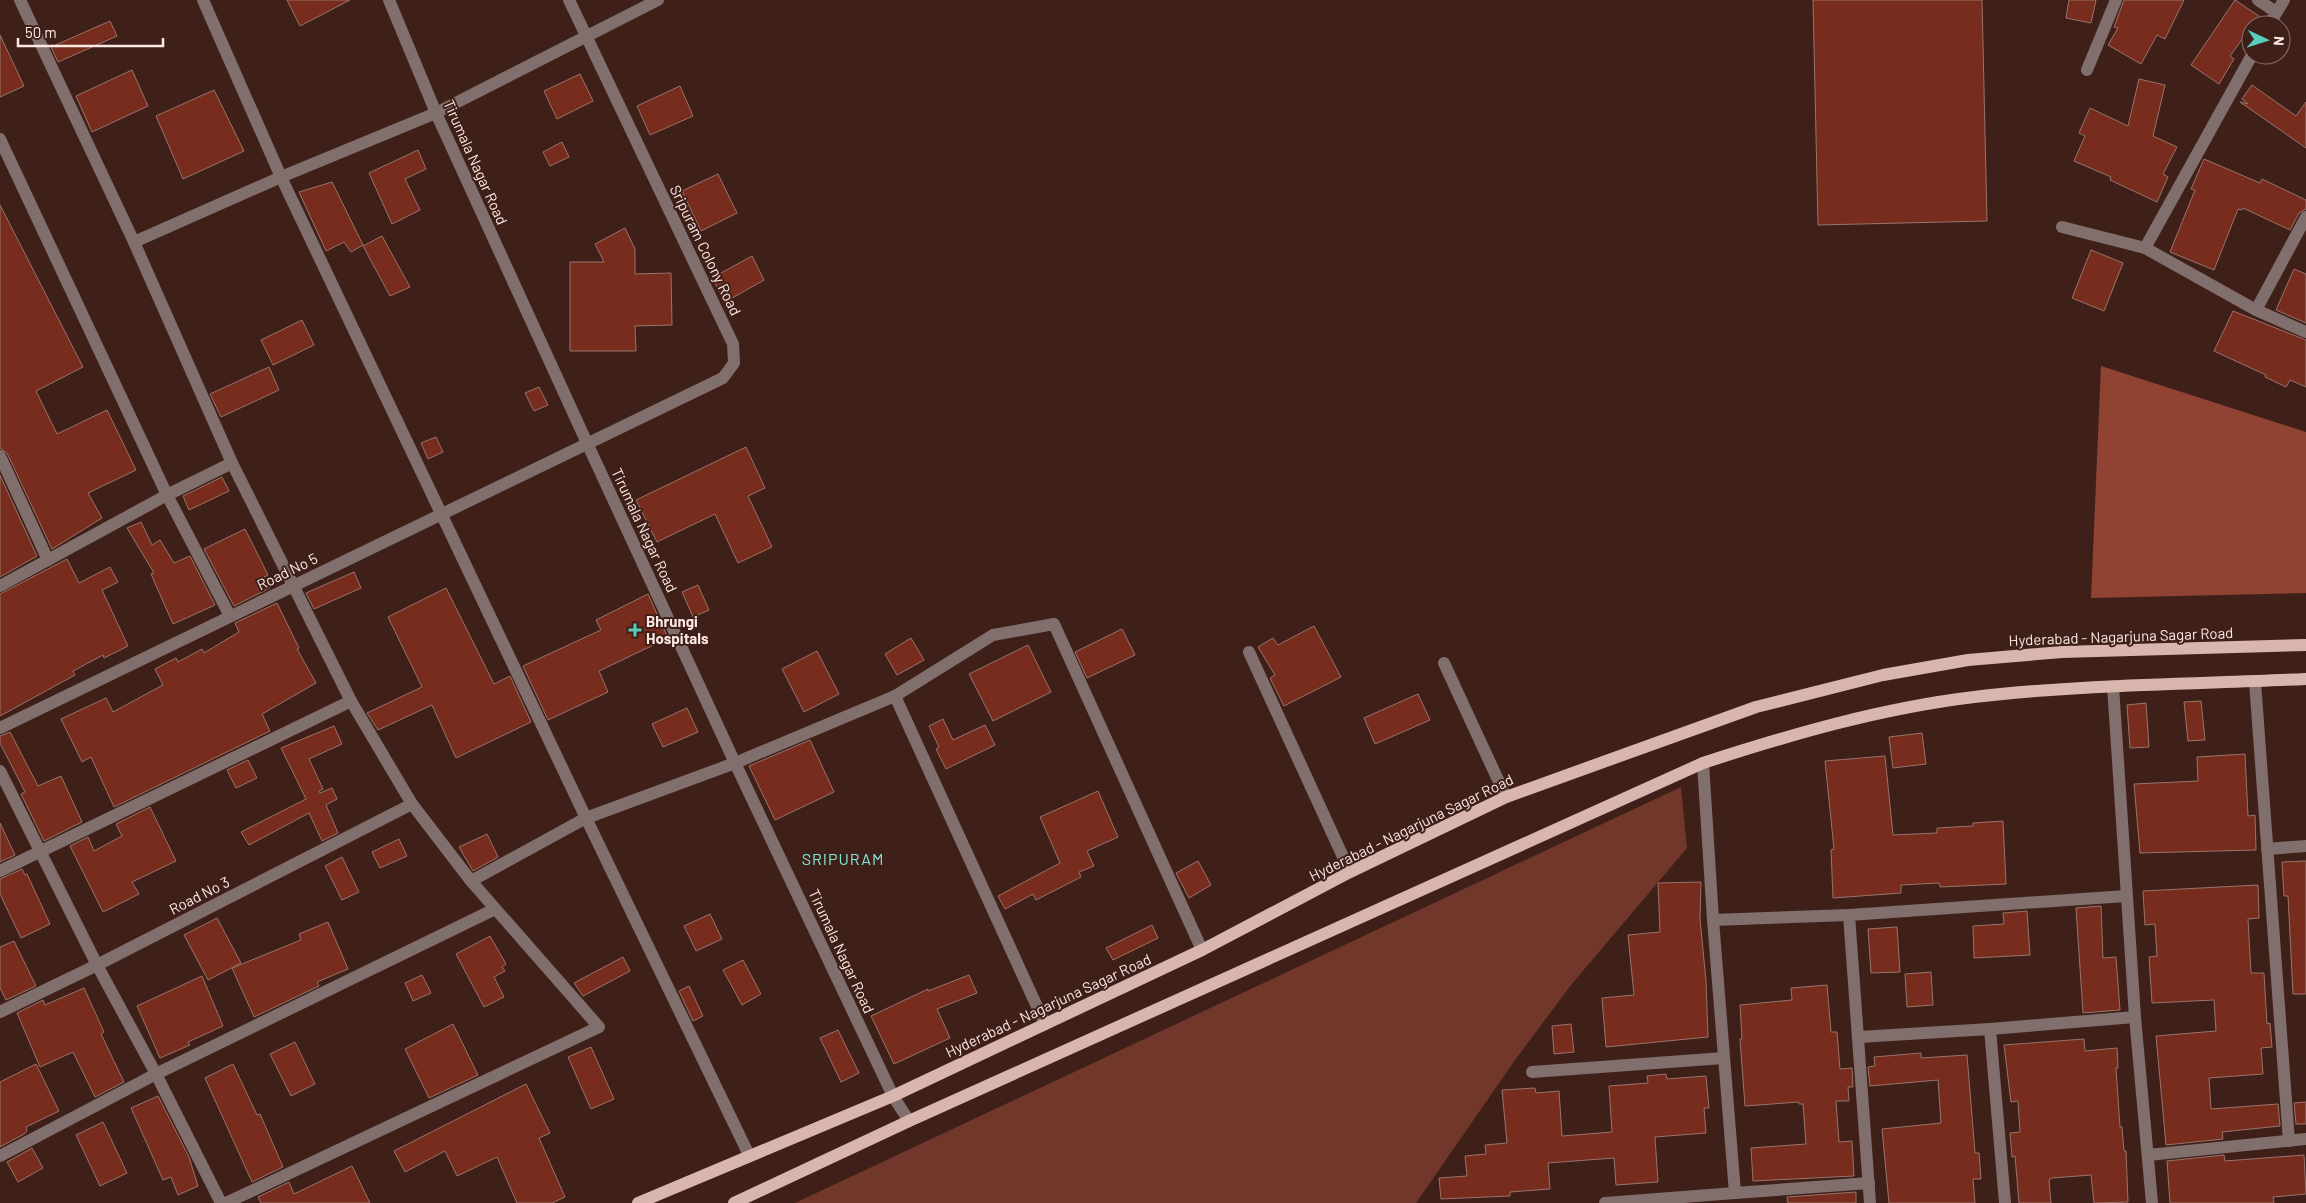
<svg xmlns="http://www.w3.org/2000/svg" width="2306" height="1203" font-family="Barlow,sans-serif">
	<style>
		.green { fill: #71372b }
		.forest { fill: #904333 }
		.building { fill: #772c1d; stroke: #99746b }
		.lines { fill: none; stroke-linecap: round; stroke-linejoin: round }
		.minor { stroke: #806f6c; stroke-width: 12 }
		.major { stroke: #d8b6ae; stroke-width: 12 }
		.poi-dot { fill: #59cebe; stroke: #3e2019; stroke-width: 2 }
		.labels { text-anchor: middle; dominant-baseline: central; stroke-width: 4; stroke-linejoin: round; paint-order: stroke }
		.street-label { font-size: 15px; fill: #fde8e3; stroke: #3e2019 }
		.poi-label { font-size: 15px; font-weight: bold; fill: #fde8e3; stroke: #3e2019; text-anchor: start }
		.neighbourhood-label { font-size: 16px; letter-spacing: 1px; fill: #81e9d9; stroke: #3e2019 }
	</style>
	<rect width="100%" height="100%" fill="#3e2019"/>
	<path class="green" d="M1681,787L1687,848L1571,985L1515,1060L1416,1203H795Z"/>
	<path class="forest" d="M2101,366L2306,432V593L2091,598Z"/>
	<g class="building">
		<path d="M287,0H350L300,26Z"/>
		<path d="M1813,0H1982L1987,221L1818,225Z"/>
		<path d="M2069,0H2096L2091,23L2066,18Z"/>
		<path d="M2124,0H2184L2165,39L2157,35L2141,64L2108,45L2118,28L2114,27Z"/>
		<path d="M2235,0L2259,16L2230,56L2234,59L2219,84L2191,65Z"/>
		<path d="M110,21L117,36L58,62L51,47Z"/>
		<path d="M0,35L24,86L0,97Z"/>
		<path d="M132,70L148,106L92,132L76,96Z"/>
		<path d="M580,74L593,101L557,119L544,91Z"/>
		<path d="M2139,79L2165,85L2153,136L2177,147L2163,174L2168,177L2157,202L2110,180L2111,177L2074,161L2085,136L2079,133L2090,108L2128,126Z"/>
		<path d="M2252,85L2296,116L2306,102V148L2240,102L2248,104L2242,99Z"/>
		<path d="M680,86L693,116L650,135L637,106Z"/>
		<path d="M214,90L244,151L183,179L156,116Z"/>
		<path d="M562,142L569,157L550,166L543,152Z"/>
		<path d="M418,150L426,169L405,179L420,210L392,224L369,173Z"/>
		<path d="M2204,159L2260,183L2262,179L2306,200V209L2299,213L2290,230L2243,208L2242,210L2238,209L2214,270L2170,252L2195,190L2191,189Z"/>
		<path d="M718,174L737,213L701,231L682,191Z"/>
		<path d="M332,182L363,245L351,252L344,242L326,251L299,192Z"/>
		<path d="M0,205L83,367L36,391L57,434L107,410L136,470L88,493L102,518L52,549L7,453L0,448Z"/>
		<path d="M625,228L635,249V274L671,273L672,325L635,326L636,351H570V262H604L595,244Z"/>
		<path d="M382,236L410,287L390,296L363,246Z"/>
		<path d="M2091,250L2123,263L2104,311L2072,298Z"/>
		<path d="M752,256L764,280L725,302L712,278Z"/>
		<path d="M2294,269L2306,274V323L2276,310Z"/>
		<path d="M2233,311L2306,340V387L2290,380L2286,387L2265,377L2266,375L2214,351Z"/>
		<path d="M302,320L314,345L273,365L261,340Z"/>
		<path d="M269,367L279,390L221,417L210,394Z"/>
		<path d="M539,387L548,405L534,411L525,393Z"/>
		<path d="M436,437L443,452L428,459L421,443Z"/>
		<path d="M746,447L765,488L748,496L772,547L738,563L715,514L657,542L636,500Z"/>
		<path d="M0,475L37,556L0,577Z"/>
		<path d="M222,477L229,491L189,510L183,496Z"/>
		<path d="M141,522L152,545L160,540L174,563L190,556L215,605L173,624L151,574L154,573L127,528Z"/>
		<path d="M245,529L268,575L264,577L270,588L234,606L204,549Z"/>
		<path d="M67,559L79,583L110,567L118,582L102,590L128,646L104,658L103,655L73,671L75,675L0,716V594Z"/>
		<path d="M354,572L361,588L314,609L306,593Z"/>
		<path d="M698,585L709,610L693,617L682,592Z"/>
		<path d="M446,588L494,684L510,676L531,722L456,758L432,705L378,730L367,713L422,687L388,617Z"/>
		<path d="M648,594L668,638L599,671L608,692L548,720L523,666L601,630L596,620Z"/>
		<path d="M277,603L299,648L297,649L316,683L262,714L270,731L114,807L91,757L82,762L61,719L106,698L113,712L163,685L155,669L176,658L178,662L202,649L204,653L239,632L235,623Z"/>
		<path d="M1314,626L1341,677L1284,706L1270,678L1275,675L1258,647L1273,638L1278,645Z"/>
		<path d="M1122,629L1135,655L1087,678L1075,652Z"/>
		<path d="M911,638L924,660L897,675L885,654Z"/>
		<path d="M1028,645L1051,692L993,721L969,674Z"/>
		<path d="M817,651L839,694L804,712L782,669Z"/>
		<path d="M1418,694L1430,720L1375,744L1364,718Z"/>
		<path d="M2201,701L2205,740L2188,741L2184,702Z"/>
		<path d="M2146,703L2149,747L2130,748L2127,705Z"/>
		<path d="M687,708L698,732L663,747L652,724Z"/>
		<path d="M943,719L953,740L985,725L995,745L946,769L936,749L939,747L929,726Z"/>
		<path d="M334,726L342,744L309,759L323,789L319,791L320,793L332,788L337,799L326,805L338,833L322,841L309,813L249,845L241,832L306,799L281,748Z"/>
		<path d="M10,732L38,786L61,776L82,822L44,841L21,794L25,792L0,743V736Z"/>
		<path d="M1922,733L1926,764L1893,768L1889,737Z"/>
		<path d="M810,740L834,792L775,820L749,766Z"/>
		<path d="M2245,754L2248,816L2255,815L2256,850L2140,853L2134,784L2198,781L2197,757Z"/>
		<path d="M1885,756L1893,835L1937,833V828L1973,826V823L2003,821L2006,884L1940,887L1939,883L1901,885V893L1833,898L1831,850L1834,849L1825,761Z"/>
		<path d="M248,760L257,778L236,788L227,770Z"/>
		<path d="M1098,791L1118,837L1087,851L1094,866L1079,872L1081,877L1036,900L1033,894L1005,909L998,896L1060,863L1040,817Z"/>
		<path d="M150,807L176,861L132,882L139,894L103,912L70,846L88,837L94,851L122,836L116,824Z"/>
		<path d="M0,823L15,855L0,862Z"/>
		<path d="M487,834L498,857L473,871L459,847Z"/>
		<path d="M399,839L407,856L380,868L372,852Z"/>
		<path d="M342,857L359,892L342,900L325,866Z"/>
		<path d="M1198,861L1211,885L1189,898L1176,873Z"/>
		<path d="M2306,861V994H2293L2288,896H2284L2282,862Z"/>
		<path d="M22,869L25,875L27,874L50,924L21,938L0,894V879Z"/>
		<path d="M1701,882L1700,919L1706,981L1708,1037L1606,1047L1602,998L1634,995L1628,935L1660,932L1658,883Z"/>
		<path d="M2258,885L2259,918L2248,919L2251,973H2264L2267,1024L2270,1023L2272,1047L2261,1048L2263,1074L2209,1078L2211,1109L2278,1104L2280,1126L2222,1132L2223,1139L2166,1145L2156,1036L2216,1031L2214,1000L2152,1003L2149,957L2157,956L2155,924L2145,925L2143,891Z"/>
		<path d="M2101,906L2103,958L2116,957L2120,1010L2083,1013L2076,908Z"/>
		<path d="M2027,911L2030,955L1974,958L1973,926L2004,924L2003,913Z"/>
		<path d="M710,914L722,939L696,951L684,926Z"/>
		<path d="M217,918L241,963L208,980L184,935Z"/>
		<path d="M328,922L348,969L317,982L319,986L254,1017L232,968L301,940L299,934Z"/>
		<path d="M1152,925L1158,938L1113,960L1106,948Z"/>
		<path d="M1897,927L1900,972L1871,973L1868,929Z"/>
		<path d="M490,936L506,964L502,967L505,971L494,977L504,997L484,1007L456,954Z"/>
		<path d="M14,941L36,986L6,1000L0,988V947Z"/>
		<path d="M623,957L630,971L583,996L574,983Z"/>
		<path d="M743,960L761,994L742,1005L723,970Z"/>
		<path d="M1931,972L1933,1005L1907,1007L1905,974Z"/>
		<path d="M422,975L431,993L413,1001L405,983Z"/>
		<path d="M969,975L977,993L937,1009L950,1038L894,1064L871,1016L928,989V991Z"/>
		<path d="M202,976L223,1026L188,1042L190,1045L160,1058L137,1006Z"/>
		<path d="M1827,985L1831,1032H1837L1840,1069L1852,1068L1853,1087H1848L1849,1101H1836L1839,1142L1852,1141L1854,1176L1753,1181L1751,1148L1806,1144L1803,1104H1799V1102L1745,1106L1740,1039H1742L1740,1005L1792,1000L1791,988Z"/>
		<path d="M689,986L703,1016L693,1021L679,991Z"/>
		<path d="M84,988L104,1032L101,1034L124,1082L95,1097L73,1052L40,1067L17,1013L43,1000L45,1005Z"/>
		<path d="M453,1024L478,1075L429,1098L405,1049Z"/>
		<path d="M1571,1024L1574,1052L1554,1054L1552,1026Z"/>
		<path d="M838,1030L859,1073L841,1082L820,1038Z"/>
		<path d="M2084,1039L2085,1051L2117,1048L2118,1068H2116L2120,1127H2122L2124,1151H2126L2128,1202L2094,1203L2091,1175L2052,1178L2049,1180L2051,1203H2019L2015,1156L2012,1157L2010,1133L2020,1132L2018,1101L2011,1102L2004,1045Z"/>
		<path d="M295,1042L315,1084L291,1096L270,1054Z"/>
		<path d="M591,1047L614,1099L591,1109L568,1057Z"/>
		<path d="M1921,1053V1058L1967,1055L1975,1153H1979L1981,1179H1973L1975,1203H1889L1882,1129L1941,1123L1938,1080L1870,1086L1868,1067L1875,1066L1874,1057Z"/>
		<path d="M36,1064L59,1111L26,1127L27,1131L24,1134L0,1147V1082Z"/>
		<path d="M233,1064L257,1115L260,1114L283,1167L252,1182L205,1078Z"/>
		<path d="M1666,1074L1667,1079L1706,1076L1709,1108H1704L1706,1133L1655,1137L1658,1182L1616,1185L1614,1158L1548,1163L1550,1189L1510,1192V1196L1441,1199L1439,1178L1467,1176L1465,1156L1486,1154L1485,1145L1507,1143L1502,1090L1535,1088L1536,1093L1559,1091L1562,1136L1612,1132L1609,1086L1648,1083L1647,1076Z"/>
		<path d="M526,1084L550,1133L539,1138L565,1197L552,1203H517L497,1157L457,1176L445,1151L405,1172L394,1151Z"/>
		<path d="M158,1096L189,1157L198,1186L178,1195L171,1177L163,1180L131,1108Z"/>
		<path d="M2306,1102V1124H2296L2294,1103Z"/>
		<path d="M103,1122L127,1173L100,1186L76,1135Z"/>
		<path d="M32,1148L43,1168L18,1182L7,1162Z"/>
		<path d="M2224,1155L2225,1161L2304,1155L2306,1194L2273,1197L2274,1203H2170L2167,1161Z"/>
		<path d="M352,1166L370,1203H261L258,1197L289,1182L294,1194Z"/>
		<path d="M1856,1192V1203H1788L1787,1197Z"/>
	</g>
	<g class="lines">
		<g class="minor">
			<path d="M20,0L134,242L232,463L351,701L412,804L471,881L599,1027L226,1203"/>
			<path d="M203,0L281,177L586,818L471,881"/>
			<path d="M389,0L436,113L587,443L735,763L893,1096L909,1121"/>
			<path d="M2258,0L2276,12"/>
			<path d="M2269,25L2284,0"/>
			<path d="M2087,70L2116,0"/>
			<path d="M0,139L167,495L230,616"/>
			<path d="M2062,227L2145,248L2256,310L2306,332"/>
			<path d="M134,242L281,177L436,113L658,0"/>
			<path d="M2145,248L2252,55"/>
			<path d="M2256,310L2306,217"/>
			<path d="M0,456L48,560"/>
			<path d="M0,586L167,495L232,463"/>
			<path d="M1249,652L1350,872"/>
			<path d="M1444,663L1506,797"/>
			<path d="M2255,682L2289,1141"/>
			<path d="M2113,686L2135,1017L2152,1203"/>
			<path d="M895,696L1045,1024"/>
			<path d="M0,728L723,378L734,363L733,344L569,0"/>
			<path d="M1703,763L1713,920L1849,915L2126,896"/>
			<path d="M0,771L97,965L156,1074L221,1203"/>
			<path d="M2267,849L2306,846"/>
			<path d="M0,871L351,701"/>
			<path d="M1849,915L1870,1203"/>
			<path d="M1713,920L1735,1193L1869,1183"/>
			<path d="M0,1012L97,965L412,804"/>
			<path d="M1990,1029L2135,1017"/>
			<path d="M1859,1037L1990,1029L2005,1203"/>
			<path d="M1532,1072L1724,1058"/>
			<path d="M749,1155L586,818L735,763L895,696L993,635L1054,624L1202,950"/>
			<path d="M2148,1155L2306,1139"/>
			<path d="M0,1156L156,1074L495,909"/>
			<path d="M1605,1203L1735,1193"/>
		</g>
		<g class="major">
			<path d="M638,1203L893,1096L1202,950L1350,872L1506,797L1756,707L1883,675L1968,660L2062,652L2306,645"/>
			<path d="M734,1203L909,1121L1703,763C1792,734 1882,708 1974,697C2084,684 2195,684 2306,679"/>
		</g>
	</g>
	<path class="poi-dot" d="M632.5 622.5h5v5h5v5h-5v5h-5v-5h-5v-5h5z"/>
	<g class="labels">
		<g class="street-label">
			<text transform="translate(476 162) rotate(66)">Tirumala Nagar Road</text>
			<text transform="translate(706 250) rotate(64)">Sripuram Colony Road</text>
			<text transform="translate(645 530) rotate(65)">Tirumala Nagar Road</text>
			<text transform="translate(287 571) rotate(-26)">Road No 5</text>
			<text transform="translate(2121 636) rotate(-2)">Hyderabad - Nagarjuna Sagar Road</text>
			<text transform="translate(1411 827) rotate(-26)">Hyderabad - Nagarjuna Sagar Road</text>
			<text transform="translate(199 895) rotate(-27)">Road No 3</text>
			<text transform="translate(842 951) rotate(65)">Tirumala Nagar Road</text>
			<text transform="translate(1048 1005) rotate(-25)">Hyderabad - Nagarjuna Sagar Road</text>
		</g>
		<g class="poi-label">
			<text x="646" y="621">Bhrungi<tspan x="646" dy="17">Hospitals</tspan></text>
		</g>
		<g class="neighbourhood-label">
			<text x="843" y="858">SRIPURAM</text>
		</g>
	</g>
	<g transform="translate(2266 40) rotate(94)"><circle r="24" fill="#3e2019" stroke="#8a706a"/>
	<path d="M0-4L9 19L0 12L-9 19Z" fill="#59cebe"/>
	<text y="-8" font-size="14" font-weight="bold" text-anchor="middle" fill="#fde8e3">N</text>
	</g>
	<path d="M18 38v8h145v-8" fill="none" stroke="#fde8e3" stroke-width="2.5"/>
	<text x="25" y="38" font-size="15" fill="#fde8e3" stroke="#3e2019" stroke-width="4" paint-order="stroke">50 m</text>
</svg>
